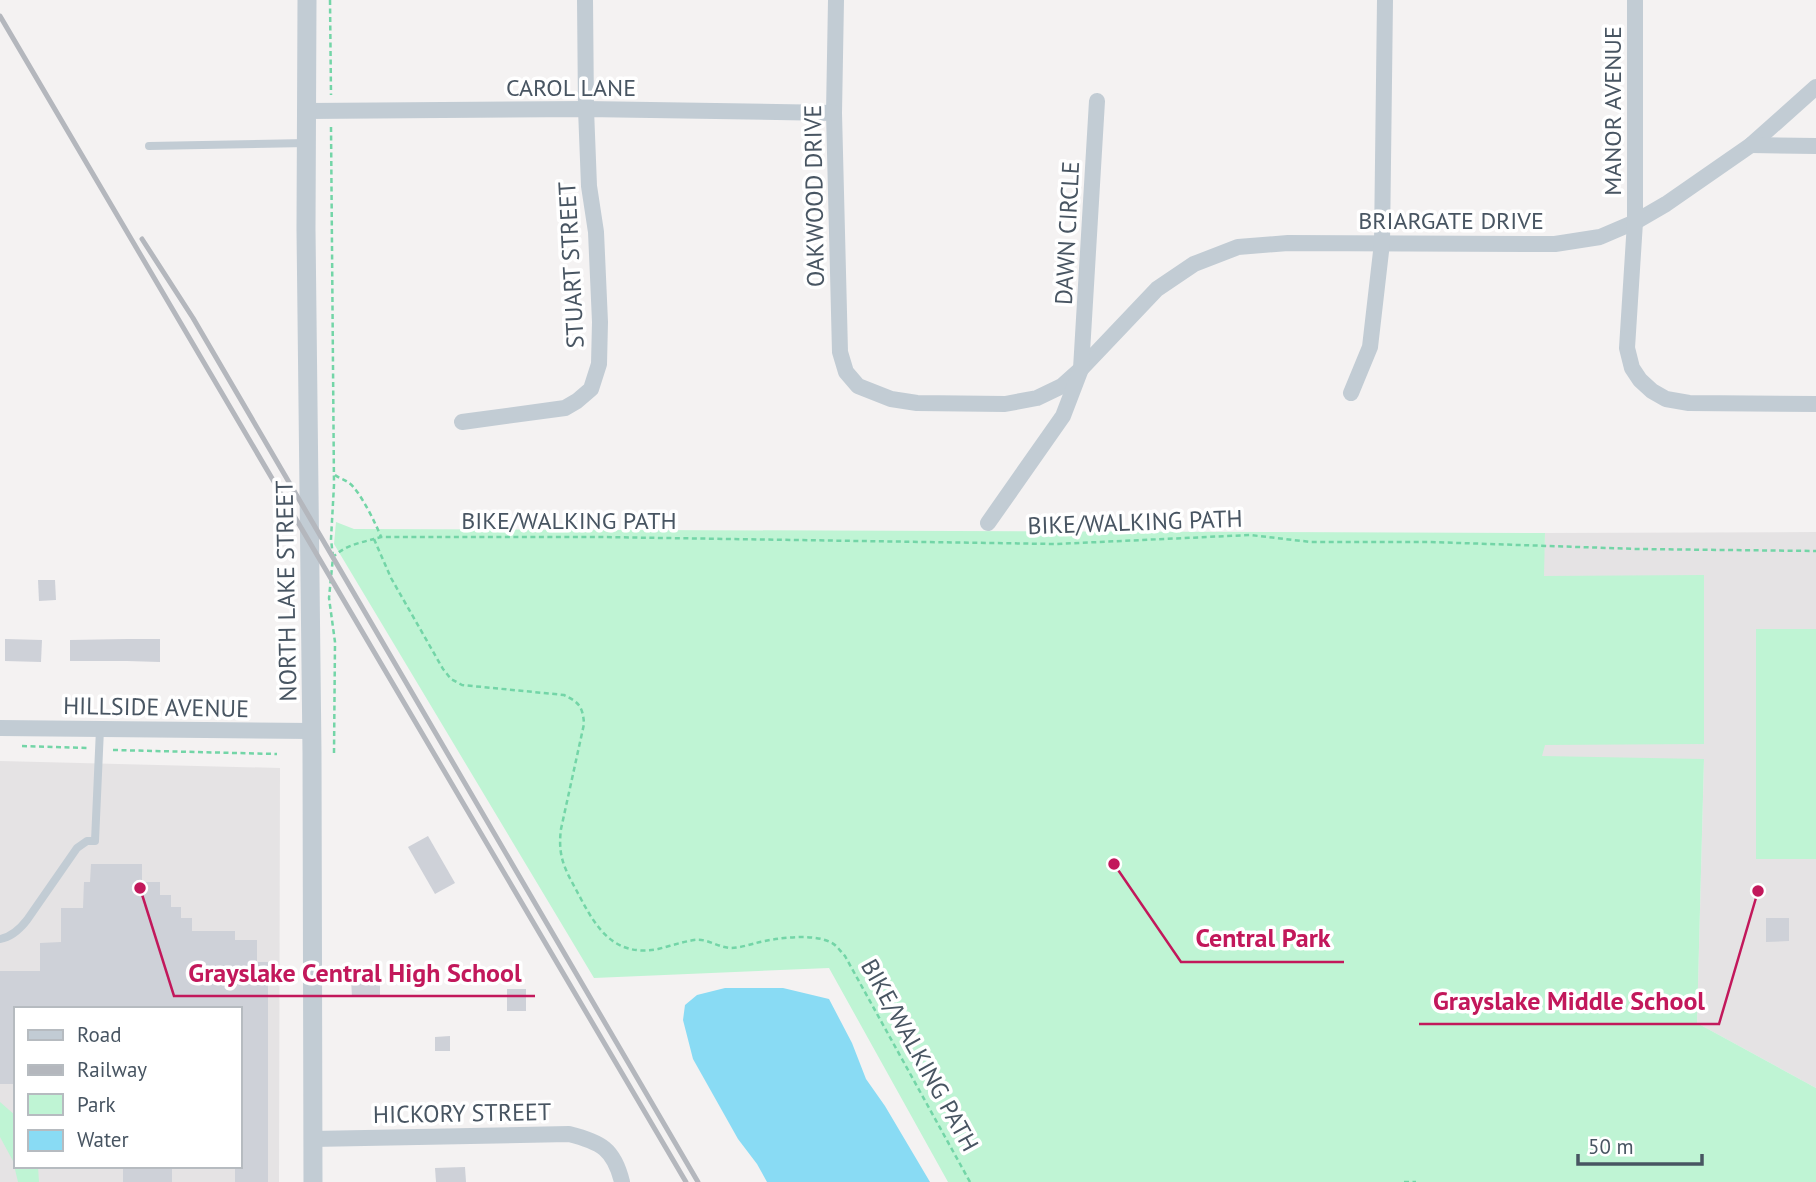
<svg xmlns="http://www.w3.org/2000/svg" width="1816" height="1182" font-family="'PT Sans',sans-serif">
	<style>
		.education { fill: #e5e3e4; fill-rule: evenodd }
		.green { fill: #bff4d4 }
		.water { fill: #89dbf4 }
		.building { fill: #ced1d8 }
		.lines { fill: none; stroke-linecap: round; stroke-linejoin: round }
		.path { stroke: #73d5a7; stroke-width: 2.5; stroke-dasharray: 5 3.5; stroke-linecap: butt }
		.service { stroke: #c2ccd4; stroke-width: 8 }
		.minor { stroke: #c2ccd4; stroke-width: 16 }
		.tertiary { stroke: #c2ccd4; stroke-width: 19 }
		.rail { stroke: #b4b7bd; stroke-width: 5 }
		.labels { text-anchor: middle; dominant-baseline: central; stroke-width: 7; stroke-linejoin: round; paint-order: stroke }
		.street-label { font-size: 24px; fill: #485562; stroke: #fff }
		.leader { fill: none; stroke: #c2185b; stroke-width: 2.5 }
		.callout-dot { fill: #c2185b; stroke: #fff; stroke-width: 2.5 }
		.callout-label { font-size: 26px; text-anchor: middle; font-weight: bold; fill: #c2185b; stroke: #fff; stroke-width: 7; stroke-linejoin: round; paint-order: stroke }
	</style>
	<rect width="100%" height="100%" fill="#f4f2f2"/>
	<g class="education">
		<path d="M1816,532V1088L1697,1023L1704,760L1541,757L1544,745L1543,576L1545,533Z"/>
		<path d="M0,761L280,768L279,1182H0ZM16,1009H240V1166H16Z"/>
	</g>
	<g class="green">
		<path d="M336,522L354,529L1545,533L1544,576L1704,575V744L1545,745L1542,756L1704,759L1697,1023L1816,1088V1182H948L829,968L594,978L334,544Z"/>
		<rect x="1756" y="629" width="60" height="230"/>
		<path d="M0,1102L16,1116V1166H38L39,1182H18L13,1161L0,1137Z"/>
	</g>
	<path class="water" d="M725,988H783L829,999L852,1043L866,1079L885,1106L930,1182H767L757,1164L738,1139L693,1059L683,1020L685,1005L697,995Z"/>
	<g class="building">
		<path d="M38,580H55L56,600L39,601Z"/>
		<path d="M5,639L42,640L41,662L5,661Z"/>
		<path d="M127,639H160V662L127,661H70V640Z"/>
		<path d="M428,836L455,883L435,894L408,847Z"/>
		<path d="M91,864H142V882H160V895H171V907H181V918H192V931H235V940H257V962H268V1182H235V1166H240V1009H16V1084H0V971H40V943L61,942V908H83L84,882H90Z"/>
		<path d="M1766,918H1789V941L1766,942Z"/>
		<path d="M380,978V996L352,997L351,979Z"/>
		<rect x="507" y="989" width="19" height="22"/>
		<path d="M450,1036V1051H435V1037Z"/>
		<rect x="123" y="1166" width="49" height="16"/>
		<path d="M465,1167L466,1182H436L435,1168Z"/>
	</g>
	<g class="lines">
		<g class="path">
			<path d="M330,0L331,95"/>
			<path d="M331,127L334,485L331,539L333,557"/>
			<path d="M335,475C340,479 344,479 349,483C359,489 377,526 381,537"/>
			<path d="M22,746L89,748"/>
			<path d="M113,750L277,754"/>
			<path d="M334,753L335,642L329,598L333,557C345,546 358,543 374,539"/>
			<path d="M970,1182L845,956C840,951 836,944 830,942C812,933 775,938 756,943C748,945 739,948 730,948C717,947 707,938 694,940C682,942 670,946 658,949C616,957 598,931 581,899C567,872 557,860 561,829L584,724C583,707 579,702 564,695L462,685L451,679L443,669L391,578L374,539L381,537H600L1056,544L1250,535L1311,542H1430L1638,549L1816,551"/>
			<path d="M1404,1182H1416"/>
		</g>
		<g class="service">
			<path d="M149,146L307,143"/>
			<path d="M0,939C12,937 20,929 27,920L77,848L87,841H95L100,729"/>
		</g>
		<g class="minor">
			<path d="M836,0L834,113L840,352L846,372L858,386L891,399L917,403L1005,404L1037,398L1062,386L1081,369L1157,289L1194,264L1238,247L1288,243L1555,244L1600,237L1635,222L1666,204L1751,145L1816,87"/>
			<path d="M1635,0V222L1627,348L1632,368L1640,380L1652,391L1666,399L1689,403L1816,404"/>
			<path d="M307,111L586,109L834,113"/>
			<path d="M1751,145L1816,146"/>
			<path d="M1351,393L1370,347L1382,243L1385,0"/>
			<path d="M462,422L565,408L577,401L591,389L599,364L600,322L596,232L589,186L586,109L585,0"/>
			<path d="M988,523L1063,416L1081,369L1097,101"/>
			<path d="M0,728L312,731"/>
			<path d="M312,1139L569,1134C601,1142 614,1149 622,1182"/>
		</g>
		<path class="tertiary" d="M307,0L306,229L312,753L313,1182"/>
		<g class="rail">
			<path d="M0,16L686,1182"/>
			<path d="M142,239L193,318L698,1182"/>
		</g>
	</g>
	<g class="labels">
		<g class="street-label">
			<text x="571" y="87">CAROL LANE</text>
			<text transform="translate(1612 111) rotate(-90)">MANOR AVENUE</text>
			<text transform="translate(814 196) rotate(-91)">OAKWOOD DRIVE</text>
			<text x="1451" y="220">BRIARGATE DRIVE</text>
			<text transform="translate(1067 233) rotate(-87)">DAWN CIRCLE</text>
			<text transform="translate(571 265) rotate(-93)">STUART STREET</text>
			<text x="569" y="520">BIKE/WALKING PATH</text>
			<text transform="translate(1135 522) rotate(-2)">BIKE/WALKING PATH</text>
			<text transform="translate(286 591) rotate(-91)">NORTH LAKE STREET</text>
			<text transform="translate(156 707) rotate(1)">HILLSIDE AVENUE</text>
			<text transform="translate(920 1055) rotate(61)">BIKE/WALKING PATH</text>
			<text transform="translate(462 1113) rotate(-1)">HICKORY STREET</text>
		</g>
	</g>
	<path class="leader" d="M1114 864L1181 962H1344M140 888L174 996H535M1758 891L1719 1024H1419"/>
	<g class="callout-dot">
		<circle cx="1114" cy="864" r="7"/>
		<circle cx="140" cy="888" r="7"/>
		<circle cx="1758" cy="891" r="7"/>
	</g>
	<g class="callout-label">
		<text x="1263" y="947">Central Park</text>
		<text x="355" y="982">Grayslake Central High School</text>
		<text x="1569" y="1010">Grayslake Middle School</text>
	</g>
	<rect x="14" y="1007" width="228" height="161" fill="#ffffff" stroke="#b6bbc0" stroke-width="2"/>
	<rect x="28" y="1030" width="35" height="10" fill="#c2ccd4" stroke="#b6bbc0" stroke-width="2"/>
	<text x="77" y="1042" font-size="21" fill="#485562">Road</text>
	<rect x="28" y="1065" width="35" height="10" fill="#b4b7bd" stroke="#b6bbc0" stroke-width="2"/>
	<text x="77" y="1077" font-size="21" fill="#485562">Railway</text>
	<rect x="28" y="1094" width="35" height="21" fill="#bff4d4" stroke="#b6bbc0" stroke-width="2"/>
	<text x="77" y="1112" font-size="21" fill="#485562">Park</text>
	<rect x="28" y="1130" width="35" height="21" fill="#89dbf4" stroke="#b6bbc0" stroke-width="2"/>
	<text x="77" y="1147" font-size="21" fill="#485562">Water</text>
	<path d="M1578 1154v10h124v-10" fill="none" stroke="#485562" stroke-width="3.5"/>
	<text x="1588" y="1154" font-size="21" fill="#485562" stroke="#ffffff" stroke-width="5" paint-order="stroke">50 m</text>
</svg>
